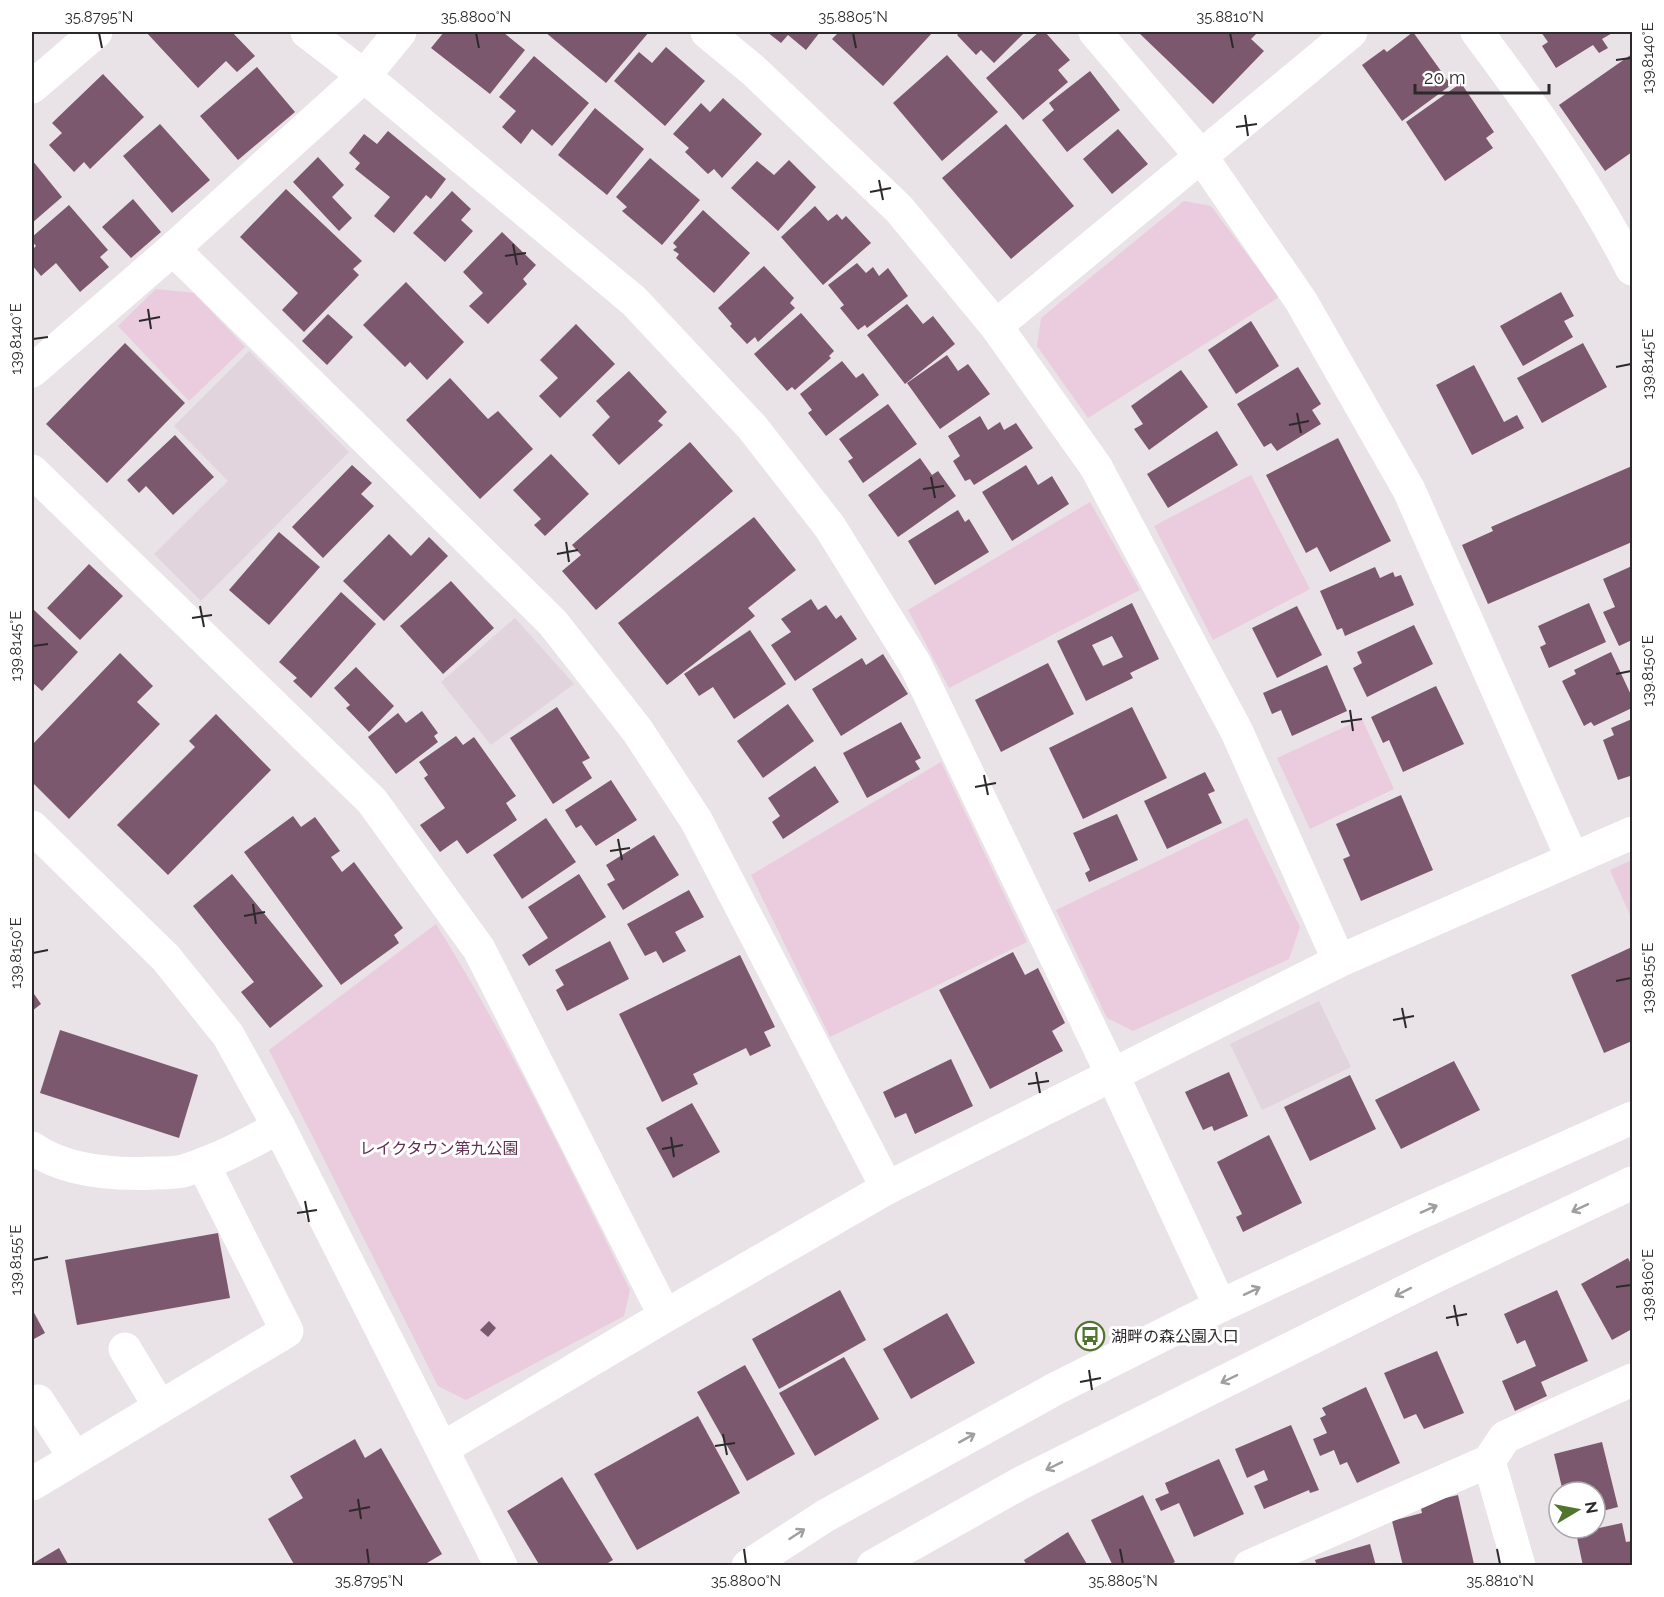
<svg xmlns="http://www.w3.org/2000/svg" width="1664" height="1597" font-family="Raleway,'Noto Sans JP',sans-serif">
	<style>
		.built { fill: #e2d4dc }
		.green { fill: #eaccde }
		.building { fill: #7b586e; fill-rule: evenodd }
		.lines { fill: none; stroke-linecap: round; stroke-linejoin: round }
		.minor { stroke: #fff; stroke-width: 33 }
		.oneway { stroke: #a09fa0 }
		.ticks { fill: none; stroke: #2c292b; stroke-width: 2 }
		.labels { text-anchor: middle; dominant-baseline: central; stroke-width: 6; stroke-linejoin: round; paint-order: stroke }
		.park-label { font-size: 16px; fill: #612f51; stroke: #fff }
		.poi-label { font-size: 16px; fill: #2c292b; stroke: #fff; text-anchor: start }
		.neatline { fill: none; stroke: #2c292b; stroke-width: 2 }
		.ticks-label { font-size: 15px; text-anchor: middle; fill: #2c292b }
	</style>
	<rect width="100%" height="100%" fill="#e9e2e6"/>
	<g class="built">
		<path d="M249,351L349,452L201,601L154,554L228,481L174,426Z"/>
		<path d="M515,618L574,684L491,745L441,682Z"/>
		<path d="M1319,1001L1351,1067L1262,1110L1230,1044Z"/>
	</g>
	<g class="green">
		<path d="M1184,201L1211,206L1279,297L1088,418L1037,346L1041,318Z"/>
		<path d="M156,289L194,293L245,347L189,401L118,326Z"/>
		<path d="M1251,475L1310,589L1213,640L1154,526Z"/>
		<path d="M1090,502L1140,590L949,688L908,610Z"/>
		<path d="M1362,719L1394,789L1310,829L1277,758Z"/>
		<path d="M941,762L1027,942L830,1037L751,875Z"/>
		<path d="M1247,818L1300,927L1289,959L1133,1031L1107,1018L1056,910Z"/>
		<path d="M1632,860V920L1610,870Z"/>
		<path d="M436,924C509,1041 569,1166 630,1290L624,1316L466,1400L438,1386L269,1050Z"/>
	</g>
	<g class="building">
		<path d="M146,32H232L255,56L237,72L226,61L198,88Z"/>
		<path d="M444,32H505L504,33L525,50L490,94L431,48Z"/>
		<path d="M545,32H649L606,83Z"/>
		<path d="M767,32H820L806,50L788,35L781,43Z"/>
		<path d="M839,32H933L883,86L832,39Z"/>
		<path d="M961,32H1025L994,63L981,50L976,55L957,35Z"/>
		<path d="M1039,32H1045L1070,60L1058,70L1068,82L1023,120L986,78Z"/>
		<path d="M1138,32H1258L1251,39L1264,51L1213,104Z"/>
		<path d="M1413,32L1451,85L1402,121L1362,65L1384,49L1387,52Z"/>
		<path d="M1541,32H1614L1602,39L1608,48L1599,53L1593,45L1556,68L1542,46L1548,42Z"/>
		<path d="M666,47L705,81L665,126L614,81L639,52L652,63Z"/>
		<path d="M1632,54V152L1605,171L1559,105Z"/>
		<path d="M947,55L998,112L942,161L893,103Z"/>
		<path d="M534,56L589,103L552,146L532,129L521,144L502,127L516,111L499,97Z"/>
		<path d="M257,67L295,112L238,160L200,116Z"/>
		<path d="M1090,71L1120,110L1067,152L1042,120L1054,110L1049,103Z"/>
		<path d="M103,74L144,117L90,169L84,162L74,172L49,145L62,133L52,123Z"/>
		<path d="M1461,83L1494,132L1486,138L1493,148L1445,181L1406,122Z"/>
		<path d="M723,98L762,134L722,178L714,169L708,174L685,152L689,148L673,134L701,103L710,112Z"/>
		<path d="M595,108L644,149L607,195L558,155Z"/>
		<path d="M160,124L210,180L172,213L123,156Z"/>
		<path d="M1006,124L1074,206L1011,259L942,178Z"/>
		<path d="M1118,129L1148,164L1112,194L1083,159Z"/>
		<path d="M388,131L446,179L431,199L426,195L394,233L374,216L390,197L355,169L360,163L349,153L364,134L377,144Z"/>
		<path d="M318,157L344,185L332,197L352,218L339,231L293,182Z"/>
		<path d="M650,158L700,200L662,245L622,211L627,207L616,197Z"/>
		<path d="M32,160L62,197L32,223Z"/>
		<path d="M789,160L816,187L778,231L731,188L757,161L774,175Z"/>
		<path d="M286,189L362,261L353,269L359,275L304,332L282,310L298,293L240,237Z"/>
		<path d="M452,191L471,209L461,220L473,231L445,262L413,233Z"/>
		<path d="M133,199L161,232L131,258L102,227Z"/>
		<path d="M69,205L108,250L100,257L109,267L80,292L56,263L41,276L32,265V250L36,246L32,241V237Z"/>
		<path d="M815,206L828,221L837,214L842,220L846,216L871,243L823,285L781,237Z"/>
		<path d="M703,210L750,253L714,293L676,258L679,254L673,250L677,247L673,243Z"/>
		<path d="M502,232L536,265L523,279L527,284L488,324L469,306L483,293L463,272Z"/>
		<path d="M857,263L866,273L873,267L879,276L888,268L908,296L867,328L865,325L858,330L840,308L844,305L828,285Z"/>
		<path d="M764,266L794,298L790,303L795,308L758,342L755,337L747,344L730,326L732,324L718,308Z"/>
		<path d="M406,282L464,342L427,380L410,362L405,367L363,325Z"/>
		<path d="M1561,292L1574,316L1564,321L1573,337L1523,366L1500,326Z"/>
		<path d="M907,304L923,324L933,316L955,344L905,384L867,335Z"/>
		<path d="M801,313L834,351L829,356L831,358L795,390L792,387L787,391L754,354Z"/>
		<path d="M328,314L353,337L327,365L302,341Z"/>
		<path d="M1251,321L1279,366L1236,394L1208,350Z"/>
		<path d="M576,324L615,364L560,418L539,396L558,378L540,360Z"/>
		<path d="M125,343L185,403L107,483L46,424Z"/>
		<path d="M1583,343L1607,387L1542,423L1517,378Z"/>
		<path d="M947,355L958,371L968,364L990,394L940,429L907,383Z"/>
		<path d="M842,361L856,378L863,373L879,395L826,436L808,413L812,410L800,394Z"/>
		<path d="M1474,365L1504,422L1517,415L1524,428L1472,455L1436,385Z"/>
		<path d="M1298,367L1321,404L1312,410L1321,424L1277,451L1271,443L1264,447L1237,404Z"/>
		<path d="M1181,370L1208,407L1149,450L1134,429L1143,424L1131,406Z"/>
		<path d="M629,371L667,412L658,421L663,425L619,465L592,435L610,417L596,401Z"/>
		<path d="M450,378L488,419L498,411L533,449L480,499L406,420Z"/>
		<path d="M888,404L917,444L863,483L848,461L853,458L839,439Z"/>
		<path d="M980,416L988,430L1000,422L1004,430L1016,423L1033,448L974,485L970,479L965,481L953,461L960,456L948,436Z"/>
		<path d="M1217,431L1238,465L1168,508L1147,474Z"/>
		<path d="M175,435L214,477L173,515L146,486L139,493L127,480Z"/>
		<path d="M1338,438L1391,541L1330,572L1317,547L1306,553L1266,475Z"/>
		<path d="M690,442L733,491L596,610L562,571L581,555L572,545Z"/>
		<path d="M551,454L589,494L545,536L534,525L541,519L513,490Z"/>
		<path d="M920,458L932,475L938,471L956,496L898,537L868,495Z"/>
		<path d="M352,465L372,483L361,494L374,506L323,558L292,527Z"/>
		<path d="M1026,465L1038,485L1052,476L1069,504L1012,541L982,492Z"/>
		<path d="M1632,466V542L1488,604L1462,545L1493,531L1491,527Z"/>
		<path d="M958,510L965,522L969,519L989,552L935,585L908,541Z"/>
		<path d="M754,517L796,570L748,608L755,616L667,685L618,623Z"/>
		<path d="M279,532L320,567L269,625L229,590Z"/>
		<path d="M389,534L411,556L429,537L448,556L384,621L343,581Z"/>
		<path d="M89,564L123,596L80,640L47,608Z"/>
		<path d="M1632,566V640L1619,646L1603,612L1615,607L1603,579Z"/>
		<path d="M1375,567L1380,578L1393,572L1395,577L1401,575L1414,605L1345,636L1342,628L1337,630L1320,591Z"/>
		<path d="M451,581L494,628L443,674L400,626Z"/>
		<path d="M341,592L376,624L311,698L293,681L297,678L279,662Z"/>
		<path d="M811,599L818,610L826,605L836,619L841,615L857,639L795,681L771,645L791,632L781,619Z"/>
		<path d="M1132,603L1159,659L1130,673L1133,678L1086,701L1057,641ZM1112,636L1123,657L1103,666L1092,645Z"/>
		<path d="M1589,603L1606,642L1549,668L1540,647L1546,644L1538,626Z"/>
		<path d="M1297,606L1322,655L1277,678L1252,628Z"/>
		<path d="M34,610L78,652L42,691L32,682V612Z"/>
		<path d="M1414,625L1433,664L1367,697L1353,668L1362,663L1357,652Z"/>
		<path d="M750,630L786,684L734,719L713,687L699,696L684,674Z"/>
		<path d="M1611,652L1632,697V708L1594,726L1591,722L1584,726L1562,681L1576,674L1574,670Z"/>
		<path d="M120,653L153,686L137,702L160,724L69,819L32,782V745Z"/>
		<path d="M883,654L908,694L841,736L812,689L862,658L866,665Z"/>
		<path d="M1048,663L1074,714L1001,752L975,700Z"/>
		<path d="M1327,665L1347,711L1292,736L1281,710L1272,714L1263,693Z"/>
		<path d="M356,667L394,706L369,732L346,708L350,705L334,688Z"/>
		<path d="M1436,686L1464,744L1403,772L1389,740L1383,743L1371,717Z"/>
		<path d="M788,704L814,741L763,778L737,741Z"/>
		<path d="M557,707L590,758L582,762L592,778L553,804L510,738Z"/>
		<path d="M1132,707L1167,778L1083,819L1049,748Z"/>
		<path d="M422,711L438,733L434,736L438,742L396,774L368,737L398,713L406,723Z"/>
		<path d="M216,714L271,770L168,875L117,825L195,747L189,741Z"/>
		<path d="M1632,719V781L1630,776L1618,780L1603,740L1614,735L1611,728Z"/>
		<path d="M901,722L921,758L915,761L920,769L867,798L843,753Z"/>
		<path d="M456,736L463,745L474,737L516,796L506,803L517,820L467,854L457,840L440,852L420,825L445,808L424,778L428,775L419,762Z"/>
		<path d="M815,766L839,802L783,839L772,822L780,816L768,798Z"/>
		<path d="M1205,772L1215,791L1208,794L1222,823L1167,849L1144,801Z"/>
		<path d="M611,780L637,820L596,846L581,825L576,828L565,810Z"/>
		<path d="M1401,795L1433,870L1361,901L1343,859L1350,856L1336,824Z"/>
		<path d="M1117,814L1138,860L1089,882L1085,873L1090,870L1073,833Z"/>
		<path d="M293,816L301,827L315,817L340,851L331,857L342,872L354,862L403,928L394,935L399,943L341,985L244,852Z"/>
		<path d="M546,818L576,862L522,899L493,855Z"/>
		<path d="M654,835L679,875L623,910L607,884L615,880L606,865Z"/>
		<path d="M232,874L323,986L270,1028L241,992L254,982L193,906Z"/>
		<path d="M579,874L606,917L529,966L522,955L548,938L528,907Z"/>
		<path d="M689,890L704,917L675,932L686,951L663,963L656,951L645,956L627,924Z"/>
		<path d="M610,941L629,979L567,1011L556,990L564,985L555,970Z"/>
		<path d="M1632,947V1041L1604,1053L1571,975Z"/>
		<path d="M1013,952L1025,975L1038,968L1065,1023L1052,1031L1063,1051L990,1089L939,990Z"/>
		<path d="M740,955L775,1027L764,1032L771,1046L750,1056L746,1048L693,1074L698,1084L662,1102L619,1014Z"/>
		<path d="M32,991L41,1004L32,1011Z"/>
		<path d="M60,1030L198,1075L179,1138L40,1093Z"/>
		<path d="M951,1059L973,1106L915,1134L906,1113L895,1118L883,1092Z"/>
		<path d="M1454,1061L1480,1110L1401,1149L1375,1100Z"/>
		<path d="M1229,1072L1248,1116L1214,1131L1212,1126L1203,1130L1185,1092Z"/>
		<path d="M1350,1075L1376,1129L1310,1161L1284,1107Z"/>
		<path d="M692,1103L720,1152L673,1178L646,1128Z"/>
		<path d="M1269,1135L1302,1203L1243,1232L1236,1217L1242,1214L1217,1162Z"/>
		<path d="M218,1233L230,1298L77,1325L65,1260Z"/>
		<path d="M1628,1258L1632,1266V1329L1612,1340L1581,1284Z"/>
		<path d="M840,1290L866,1340L779,1389L752,1339Z"/>
		<path d="M1557,1290L1588,1361L1541,1382L1547,1396L1515,1411L1502,1381L1536,1366L1525,1340L1517,1344L1504,1314Z"/>
		<path d="M32,1309L45,1333L32,1340Z"/>
		<path d="M947,1313L975,1363L911,1399L883,1349Z"/>
		<path d="M489,1321L496,1328L488,1337L480,1330Z"/>
		<path d="M1437,1351L1464,1413L1424,1429L1416,1414L1404,1419L1384,1373Z"/>
		<path d="M844,1357L879,1419L815,1456L779,1393Z"/>
		<path d="M745,1365L795,1454L747,1481L697,1392Z"/>
		<path d="M1366,1387L1400,1463L1357,1483L1347,1462L1340,1465L1334,1450L1320,1456L1313,1439L1327,1433L1320,1418L1326,1415L1322,1408Z"/>
		<path d="M698,1416L740,1493L637,1550L594,1474Z"/>
		<path d="M1291,1425L1319,1490L1310,1493L1309,1490L1264,1509L1254,1486L1268,1480L1264,1470L1247,1478L1235,1449Z"/>
		<path d="M355,1439L365,1458L381,1448L442,1554L422,1566H295L268,1519L303,1498L290,1476Z"/>
		<path d="M1602,1442L1618,1507L1595,1513V1492H1563L1554,1454Z"/>
		<path d="M1219,1459L1244,1514L1194,1537L1179,1503L1161,1511L1155,1499L1169,1493L1165,1483Z"/>
		<path d="M562,1477L613,1560L603,1566H540L507,1511Z"/>
		<path d="M1143,1495L1175,1562L1167,1566H1113L1091,1520Z"/>
		<path d="M1458,1495L1474,1564L1403,1566L1392,1521L1422,1513L1420,1504Z"/>
		<path d="M1622,1523L1626,1542L1632,1541V1566H1583L1576,1533Z"/>
		<path d="M1068,1532L1088,1566H1027L1024,1560Z"/>
		<path d="M1370,1544L1376,1566H1317L1315,1560Z"/>
		<path d="M59,1548L69,1566H32V1564Z"/>
	</g>
	<g class="lines">
		<g class="minor">
			<path d="M307,32L364,76L634,301L752,427L830,527L915,664L1112,1074L1220,1306"/>
			<path d="M707,32L754,71L899,209L996,326L1096,467L1237,732L1339,961"/>
			<path d="M1095,32L1201,156L1301,301L1409,490L1572,858"/>
			<path d="M1477,32C1533,107 1589,185 1632,269"/>
			<path d="M32,87L96,32"/>
			<path d="M173,249L553,623L637,730L696,820L887,1188"/>
			<path d="M996,326L1351,32"/>
			<path d="M32,371L173,249L364,76L400,32"/>
			<path d="M32,471L372,801L479,949L665,1316"/>
			<path d="M32,827L166,958L228,1035L279,1127L501,1566"/>
			<path d="M32,1148C66,1172 115,1175 156,1173C165,1173 175,1173 183,1171C217,1161 248,1144 279,1127"/>
			<path d="M125,1349L160,1407"/>
			<path d="M38,1401L75,1458"/>
			<path d="M443,1448L665,1316L887,1188L1339,961L1632,833"/>
			<path d="M32,1484L287,1331L203,1164"/>
			<path d="M748,1566L825,1516L1055,1389L1220,1306L1415,1215L1632,1118"/>
			<path d="M873,1566L1021,1483L1434,1277L1632,1183"/>
			<path d="M1250,1566L1489,1461"/>
			<path d="M1519,1566L1489,1461L1505,1437L1632,1380"/>
		</g>
	</g>
	<defs><path id="oneway-shaft" d="M-6 0H5M1.5-3L5.5 0L1.5 3" fill="none" stroke-width="1.6" stroke-linecap="round" stroke-linejoin="round" transform="scale(1.5)"/></defs>
	<g class="oneway">
		<use href="#oneway-shaft" transform="translate(1580 1208) rotate(155)"/>
		<use href="#oneway-shaft" transform="translate(1429 1209) rotate(-24)"/>
		<use href="#oneway-shaft" transform="translate(1252 1291) rotate(-25)"/>
		<use href="#oneway-shaft" transform="translate(1403 1292) rotate(153)"/>
		<use href="#oneway-shaft" transform="translate(1229 1379) rotate(154)"/>
		<use href="#oneway-shaft" transform="translate(967 1438) rotate(-29)"/>
		<use href="#oneway-shaft" transform="translate(1054 1466) rotate(154)"/>
		<use href="#oneway-shaft" transform="translate(797 1534) rotate(-33)"/>
	</g>
	<path class="ticks" d="M99,33L102,48M476,33L479,48M853,33L856,48M1230,33L1233,48M1616,60L1631,58M1245,115L1248,136M1236,127L1257,124M879,180L883,200M870,192L891,188M513,244L517,265M505,256L526,253M148,309L151,329M139,321L160,317M33,339L48,337M1616,367L1631,364M1297,413L1301,433M1289,425L1309,421M931,477L935,498M923,489L944,486M566,542L569,562M557,554L578,550M200,606L204,627M192,618L212,615M33,646L48,644M1616,674L1631,671M1350,710L1353,731M1341,722L1362,719M984,775L988,795M975,787L996,783M618,839L622,860M610,851L630,848M253,904L256,924M244,916L265,912M33,953L48,950M1616,981L1631,978M1402,1008L1406,1028M1393,1020L1414,1016M1036,1072L1040,1093M1028,1084L1049,1081M671,1137L674,1157M662,1149L683,1145M305,1201L309,1222M297,1213L317,1210M33,1260L48,1257M1616,1287L1631,1285M1454,1305L1458,1326M1446,1318L1467,1314M1089,1370L1092,1390M1080,1382L1101,1378M723,1434L727,1455M715,1446L735,1443M358,1499L361,1519M349,1511L370,1507M367,1549L369,1564M744,1549L746,1564M1120,1549L1123,1564M1497,1549L1500,1564"/>
	<defs>
		<g id="bus-ring" transform="scale(1.5)"><circle r="9.5" fill="#fff" stroke="#52752d" stroke-width="1.5"/><path d="M-5-6H5V4H4V6H2V4H-2V6H-4V4H-5ZM-3.5-4V0h7V-4ZM-3.5 1.2v1.5H-2V1.2ZM2 1.2v1.5H3.5V1.2Z" fill="#52752d"/></g>
	</defs>
	<g fill-rule="evenodd">
		<use href="#bus-ring" x="1090" y="1336"/>
	</g>
	<g class="labels">
		<g class="park-label">
			<text x="439" y="1148">レイクタウン第九公園</text>
		</g>
		<g class="poi-label">
			<text x="1111" y="1336">湖畔の森公園入口</text>
		</g>
	</g>
	<rect width="1664" height="1597" fill="none" stroke="#ffffff" stroke-width="66"/>
	<g transform="translate(1577 1510) rotate(80)"><circle r="28" fill="#ffffff" stroke="#aba9aa" stroke-width="1.5"/>
	<path d="M0-4.5L10 22L0 15L-10 22Z" fill="#52752d"/>
	<text y="-9" font-size="16" font-weight="bold" text-anchor="middle" fill="#2c292b">N</text>
	</g>
	<path d="M1415 84v9h134v-9" fill="none" stroke="#2c292b" stroke-width="3"/>
	<text x="1424" y="84" font-size="18" fill="#2c292b" stroke="#ffffff" stroke-width="4.5" paint-order="stroke">20 m</text>
	<rect x="33" y="33" width="1598" height="1531" class="neatline"/>
	<g class="ticks-label">
		<text x="99" y="22">35.8795°N</text>
		<text x="476" y="22">35.8800°N</text>
		<text x="853" y="22">35.8805°N</text>
		<text x="1230" y="22">35.8810°N</text>
		<text transform="translate(1648 58) rotate(-90)" y="5">139.8140°E</text>
		<text transform="translate(16 339) rotate(-90)" y="5">139.8140°E</text>
		<text transform="translate(1648 364) rotate(-90)" y="5">139.8145°E</text>
		<text transform="translate(16 646) rotate(-90)" y="5">139.8145°E</text>
		<text transform="translate(1648 671) rotate(-90)" y="5">139.8150°E</text>
		<text transform="translate(16 953) rotate(-90)" y="5">139.8150°E</text>
		<text transform="translate(1648 978) rotate(-90)" y="5">139.8155°E</text>
		<text transform="translate(16 1260) rotate(-90)" y="5">139.8155°E</text>
		<text transform="translate(1648 1285) rotate(-90)" y="5">139.8160°E</text>
		<text x="369" y="1586">35.8795°N</text>
		<text x="746" y="1586">35.8800°N</text>
		<text x="1123" y="1586">35.8805°N</text>
		<text x="1500" y="1586">35.8810°N</text>
	</g>
</svg>
